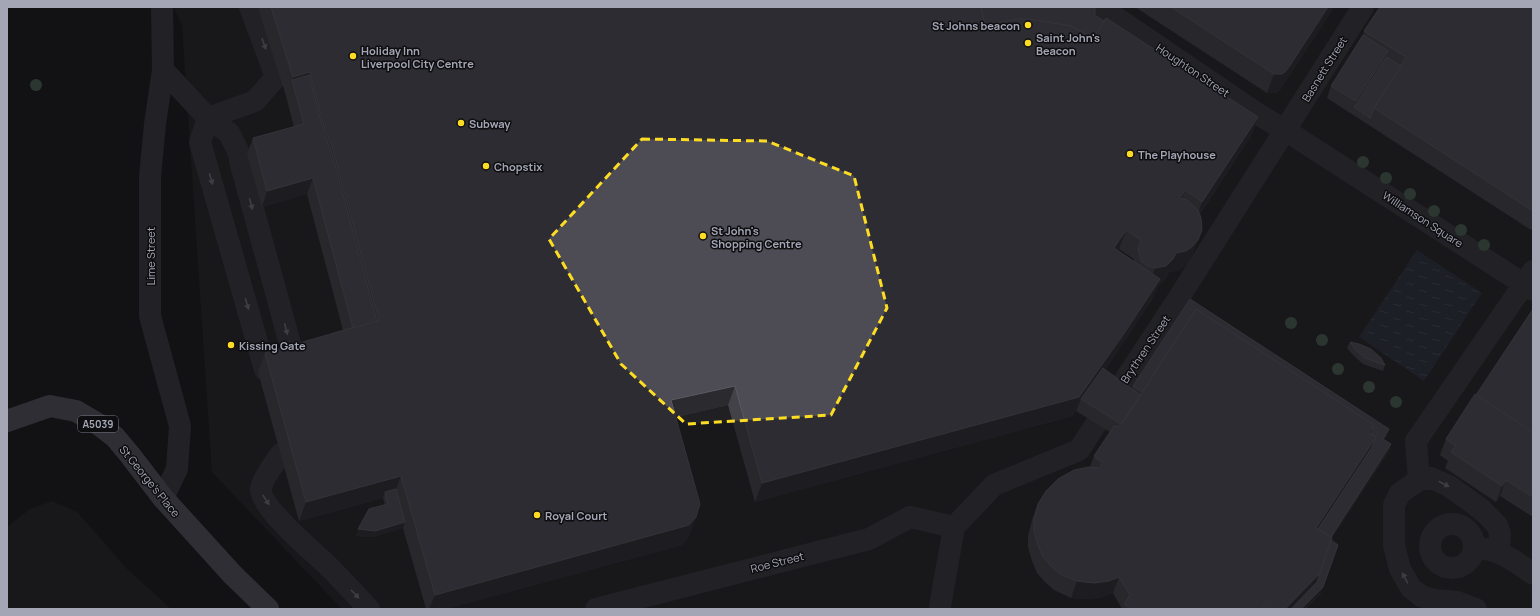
<svg xmlns="http://www.w3.org/2000/svg" width="1540" height="616" font-family="Manrope,sans-serif">
	<style>
		.built { fill: #201f22 }
		.water { fill: url(#water-ripples) }
		.lines { fill: none; stroke-linecap: round; stroke-linejoin: round }
		.minor { stroke: #34343a; stroke-width: 22 }
		.major { stroke: #505059; stroke-width: 22 }
		.tree { fill: #4b6252 }
		.wall { fill: #424248; fill-rule: evenodd }
		.shaded-wall { fill: #2b2a2f }
		.building { fill: #4d4c54; stroke: #5a5a63 }
		.oneway { fill: #72737e }
		.marked { fill: none; stroke: #fddd23; stroke-width: 3; stroke-dasharray: 8 5; stroke-linejoin: round }
		.poi-dot { fill: #fddd23; stroke: #0e0e10; stroke-width: 1.5 }
		.labels { text-anchor: middle; dominant-baseline: central; stroke-width: 3; stroke-linejoin: round; paint-order: stroke }
		.shield { fill: #0e0e10; stroke: #777884; stroke-width: 1 }
		.shield-label { font-size: 10px; font-weight: bold; fill: #a4a6b6 }
		.poi-label { font-size: 11px; font-weight: bold; fill: #a4a6b6; stroke: #0e0e10; text-anchor: start }
		.street-label { font-size: 11px; fill: #a4a6b6; stroke: #0e0e10 }
	</style>
	<defs>
		<pattern id="water-ripples" width="26" height="14" patternUnits="userSpaceOnUse"><rect width="26" height="14" fill="#292f3a"/><path d="M2 4q2-2 4 0t4 0M15 11q2-2 4 0t4 0" fill="none" stroke="#454a54"/></pattern>
	</defs>
	<rect width="100%" height="100%" fill="#131315"/>
	<g class="built">
		<path d="M173,7H1533V609H342L212,472L182,25Z"/>
		<path d="M52,501L77,512L127,569L171,609H7V527L30,509Z"/>
	</g>
	<path class="water" d="M1417,250L1482,293L1424,381L1359,337Z"/>
	<g class="lines">
		<g class="minor">
			<path d="M162,7L163,70L155,124L150,177V316L180,426L177,469L163,498"/>
			<path d="M1104,7L1114,16L1261,116L1285,130L1363,7"/>
			<path d="M163,70L208,118L229,133L239,153L240,161L295,362"/>
			<path d="M208,118L200,142L265,370"/>
			<path d="M208,118L255,101L276,77L250,7"/>
			<path d="M281,454C275,462 262,479 261,489C260,508 315,553 329,567C343,581 356,595 369,609"/>
			<path d="M1419,480L1416,441L1533,271"/>
			<circle cx="1452" cy="546" r="22"/>
			<path d="M1486,549C1504,553 1518,563 1533,574"/>
			<path d="M940,606L954,527L994,485L1079,450L1178,299L1285,130L1533,290"/>
			<path d="M596,609L869,539L910,517L954,527"/>
			<path d="M1476,609L1457,602L1434,600L1421,596L1411,588L1400,569L1394,545V505L1400,493L1419,480L1431,478L1449,486L1481,509L1497,525L1500,534L1499,552"/>
		</g>
		<path class="major" d="M7,421L50,406L76,411L98,424L115,437L130,455L163,498L232,574L268,609"/>
	</g>
	<g class="tree">
		<circle cx="36" cy="85" r="6"/>
		<circle cx="1363" cy="162" r="6"/>
		<circle cx="1386" cy="178" r="6"/>
		<circle cx="1410" cy="194" r="6"/>
		<circle cx="1434" cy="211" r="6"/>
		<circle cx="1461" cy="230" r="6"/>
		<circle cx="1484" cy="245" r="6"/>
		<circle cx="1291" cy="323" r="6"/>
		<circle cx="1322" cy="340" r="6"/>
		<circle cx="1338" cy="369" r="6"/>
		<circle cx="1369" cy="387" r="6"/>
		<circle cx="1396" cy="402" r="6"/>
	</g>
	<g class="wall">
		<path d="M258,7H1095V15L1104,21L1258,117L1251,136L1200,214L1191,259L1185,266L1179,270L1169,272L1166,278L1159,285H1158L1153,298L1116,354L1105,370L1132,389L1133,386L1387,436L1384,440L1391,444L1389,451L1331,539L1321,593L1305,609H1122L1113,593L1103,597L1088,599L1071,598L1054,590L1045,582L1037,573L1032,561L1028,547V536L1032,520L1038,504L1090,467L1094,456L1110,432L1076,411L1077,409L1072,416L755,502L728,405L676,417L696,517L689,536L682,545L445,609H426L403,528L373,537L356,536L385,505L383,498L299,521L258,372L265,353L343,330L307,194L262,207L247,154L253,138L294,127L286,96L264,27ZM1119,249L1134,259L1133,261L1118,251Z"/>
		<path d="M1135,7H1334L1280,90L1275,93H1267Z"/>
		<path d="M1533,7V227L1531,230L1327,98L1331,86L1363,35L1364,31Z"/>
		<path d="M1533,309V517L1500,496L1496,502L1445,468L1448,461L1440,455L1446,439L1476,395Z"/>
		<path d="M1350,342L1385,365L1383,371L1363,364L1353,355L1347,348Z"/>
	</g>
	<g class="shaded-wall">
		<path d="M1328,7H1334L1280,90L1275,93H1267L1274,74Z"/>
		<path d="M1388,51L1383,63L1354,107L1356,101Z"/>
		<path d="M310,72L303,91L292,80L286,96L293,77Z"/>
		<path d="M1258,117L1251,136L1195,221L1202,202Z"/>
		<path d="M313,178L307,194L262,207L267,191Z"/>
		<path d="M1185,190L1178,210L1180,198Z"/>
		<path d="M1126,230L1119,249L1107,267L1114,248Z"/>
		<path d="M1202,230L1191,259L1185,266L1179,270L1169,272L1166,278L1159,285H1158L1153,298L1116,354L1083,401L1081,399L1077,409L1072,416L755,502L762,483L1148,287L1155,268L1176,253Z"/>
		<path d="M735,386L728,405L664,420L671,400Z"/>
		<path d="M1389,429L1387,436L1381,445L1383,439Z"/>
		<path d="M1376,437L1370,453L1313,538L1316,528Z"/>
		<path d="M1391,444L1389,451L1327,546L1329,539Z"/>
		<path d="M401,476L394,495L385,492L383,498L299,521L306,502Z"/>
		<path d="M1506,480L1500,496L1496,502L1502,486Z"/>
		<path d="M696,517L689,536L682,545L445,609H429L435,595Z"/>
		<path d="M405,522L403,528L373,537L356,536L358,529Z"/>
		<path d="M1321,572L1315,589L1295,609H1285Z"/>
		<path d="M1119,577L1113,593L1103,597L1088,599L1071,598L1077,581Z"/>
		<path d="M1323,587L1321,593L1305,609H1301Z"/>
	</g>
	<g class="building">
		<path d="M271,7H981L985,25L1017,19H1030L1071,26L1093,38L1106,18L1258,117L1202,202L1185,190L1180,198L1187,200L1198,210L1201,218L1202,230L1198,240L1192,247L1186,251L1176,253L1173,259L1166,266L1155,268L1148,266L1142,262L1140,257L1138,248L1141,240L1126,230L1114,248L1160,279L1123,335L1079,397L762,483L735,386L671,400L700,504L696,517L689,525L435,595L401,476L306,502L265,353L379,320L332,146L325,130L310,72L293,77Z"/>
		<path d="M981,7H1095V15L1104,21L1093,38L1071,26L1030,19H1017L985,25Z"/>
		<path d="M1171,7H1328L1287,70L1282,74H1274Z"/>
		<path d="M1380,7H1533V211L1374,108L1406,57L1364,31Z"/>
		<path d="M1363,35L1388,51L1356,101L1331,86Z"/>
		<path d="M1386,57L1401,66L1374,108L1370,118L1354,107Z"/>
		<path d="M309,75L324,133L331,150L377,321L353,328L313,178L267,191L253,138L304,124L292,80Z"/>
		<path d="M1190,299L1389,429L1383,439L1391,444L1331,537L1318,529L1372,447L1376,437L1371,434L1374,425L1196,309L1142,392L1133,386Z"/>
		<path d="M1196,309L1374,425L1369,433L1376,437L1316,528L1332,538L1321,572L1285,609H1270L1264,606L1263,609H1131L1124,604L1130,595L1119,577L1109,581L1094,583L1077,581L1060,574L1051,566L1043,557L1038,545L1034,531V519L1038,504L1046,491L1058,479L1074,470L1089,467L1099,468L1103,463L1094,456L1114,426L1118,427L1124,421Z"/>
		<path d="M1533,309V432L1476,395Z"/>
		<path d="M1350,342L1359,344L1371,349L1381,358L1385,365L1365,358L1355,349Z"/>
		<path d="M1103,368L1140,395L1121,424L1081,399Z"/>
		<path d="M1475,394L1533,432V497L1506,480L1502,486L1451,452L1456,446L1446,439Z"/>
		<path d="M396,489L405,522L375,531L358,529L369,509L388,504L385,492Z"/>
		<path d="M1331,540L1338,545L1323,587L1301,609H1291L1317,582Z"/>
	</g>
	<defs><path id="oneway-solid" d="M-6-.8H1V-3.2L6.5 0L1 3.2V.8H-6Z"/></defs>
	<g class="oneway">
		<use href="#oneway-solid" transform="translate(264 44) rotate(70)"/>
		<use href="#oneway-solid" transform="translate(211 179) rotate(74)"/>
		<use href="#oneway-solid" transform="translate(251 204) rotate(75)"/>
		<use href="#oneway-solid" transform="translate(247 304) rotate(74)"/>
		<use href="#oneway-solid" transform="translate(286 329) rotate(75)"/>
		<use href="#oneway-solid" transform="translate(1444 484) rotate(27)"/>
		<use href="#oneway-solid" transform="translate(266 500) rotate(57)"/>
		<use href="#oneway-solid" transform="translate(1405 578) rotate(-118)"/>
		<use href="#oneway-solid" transform="translate(355 594) rotate(46)"/>
	</g>
	<path d="M0 0H1540V616H0ZM642,139L767,141L854,176L887,308L831,415L686,424L621,364L549,239Z" fill="#131315" fill-opacity=".55" fill-rule="evenodd"/>
	<path class="marked" d="M642,139L767,141L854,176L887,308L831,415L686,424L621,364L549,239Z"/>
	<g class="poi-dot">
		<circle cx="1028" cy="25" r="4"/>
		<circle cx="1028" cy="43" r="4"/>
		<circle cx="353" cy="56" r="4"/>
		<circle cx="461" cy="123" r="4"/>
		<circle cx="1130" cy="154" r="4"/>
		<circle cx="486" cy="166" r="4"/>
		<circle cx="703" cy="236" r="4"/>
		<circle cx="231" cy="345" r="4"/>
		<circle cx="537" cy="515" r="4"/>
	</g>
	<g class="labels">
		<rect class="shield" x="78" y="416" width="40" height="16" rx="3"/>
		<g class="shield-label">
			<text x="98" y="424">A5039</text>
		</g>
		<g class="poi-label">
			<text x="1020" y="25" text-anchor="end">St Johns beacon</text>
			<text x="1036" y="37">Saint John's<tspan x="1036" dy="13">Beacon</tspan></text>
			<text x="361" y="50">Holiday Inn<tspan x="361" dy="13">Liverpool City Centre</tspan></text>
			<text x="469" y="123">Subway</text>
			<text x="1138" y="154">The Playhouse</text>
			<text x="494" y="166">Chopstix</text>
			<text x="711" y="230">St John's<tspan x="711" dy="13">Shopping Centre</tspan></text>
			<text x="239" y="345">Kissing Gate</text>
			<text x="545" y="515">Royal Court</text>
		</g>
		<g class="street-label">
			<text transform="translate(1324 69) rotate(-58)">Basnett Street</text>
			<text transform="translate(1193 70) rotate(34)">Houghton Street</text>
			<text transform="translate(1423 219) rotate(33)">Williamson Square</text>
			<text transform="translate(150 256) rotate(-90)">Lime Street</text>
			<text transform="translate(1145 349) rotate(-56)">Brythren Street</text>
			<text transform="translate(150 481) rotate(51)">St George's Place</text>
			<text transform="translate(777 562) rotate(-14)">Roe Street</text>
		</g>
	</g>
	<rect width="1540" height="616" fill="none" stroke="#a4a6b6" stroke-width="16"/>
</svg>
